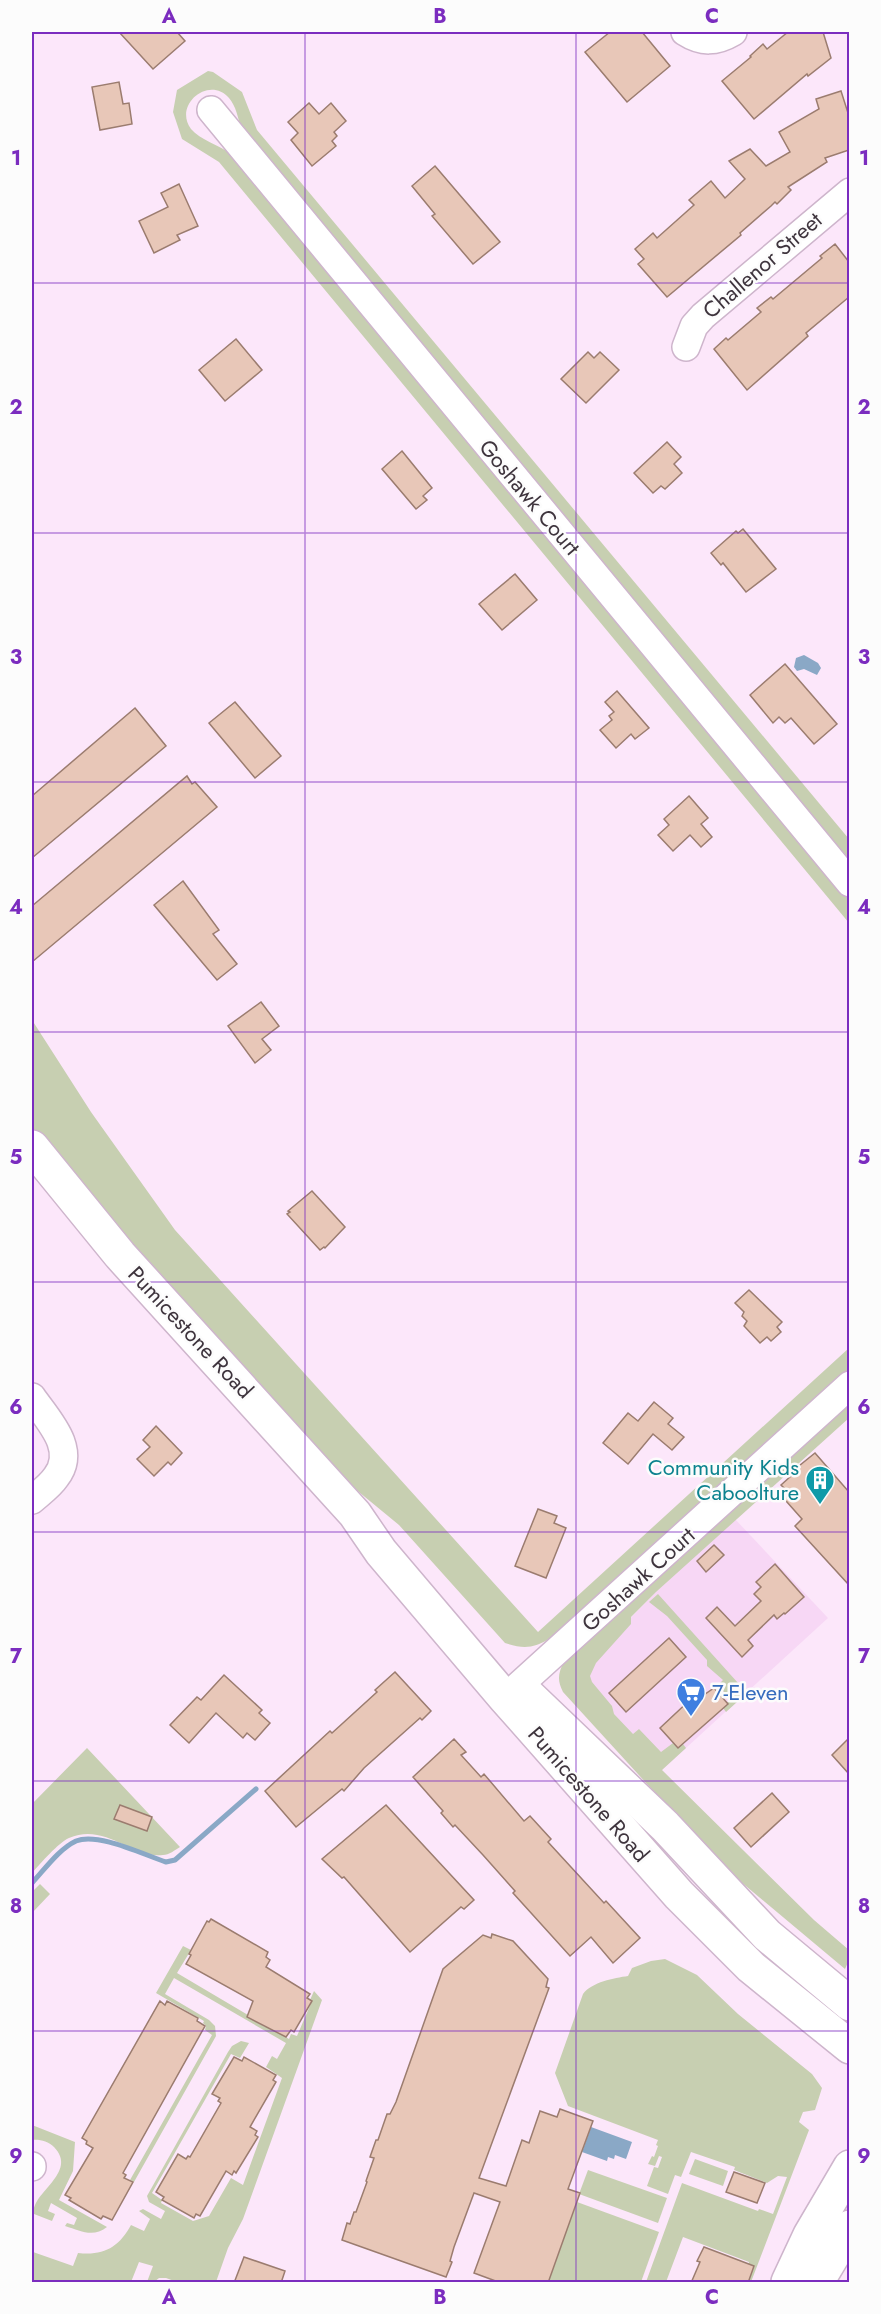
<svg xmlns="http://www.w3.org/2000/svg" width="881" height="2314" font-family="Jost,sans-serif">
	<style>
		.built { fill: #f7d7f5 }
		.green { fill: #c7cfb1 }
		.water { fill: #8aa8c6 }
		.lines { fill: none; stroke-linecap: round; stroke-linejoin: round }
		.stream { stroke: #8aa8c6; stroke-width: 5 }
		.building { fill: #e8c7b8; stroke: #9b7c6f; stroke-width: 1.5 }
		.minor-casing { stroke: #ceb5cc; stroke-width: 30 }
		.major-casing { stroke: #ceb5cc; stroke-width: 36 }
		.minor { stroke: #fff; stroke-width: 27 }
		.major { stroke: #fff; stroke-width: 33 }
		.grid { fill: none; stroke: #7b2cbf; stroke-width: 1.5; stroke-opacity: 0.55 }
		.labels { text-anchor: middle; dominant-baseline: central; stroke-width: 5; stroke-linejoin: round; paint-order: stroke }
		.street-label { font-size: 22px; fill: #3e343d; stroke: #fcfcfc }
		.culture-label { font-size: 22px; fill: #0d838f; stroke: #fcfcfc; text-anchor: end }
		.shop-label { font-size: 22px; fill: #366cbe; stroke: #fcfcfc; text-anchor: start }
		.neatline { fill: none; stroke: #7b2cbf; stroke-width: 2 }
		.grid-label { font-size: 20px; text-anchor: middle; font-weight: bold; fill: #7b2cbf }
	</style>
	<rect width="100%" height="100%" fill="#fce7fa"/>
	<path class="built" d="M735,1519L828,1618L662,1770L586,1685L584,1669L606,1643L656,1592Z"/>
	<g class="green">
		<path d="M208,71L213,72L242,92L257,130L849,839V869L241,128C238,118 236,106 229,98C209,75 173,105 191,129C200,140 219,145 231,154C239,160 247,169 254,177L849,897V923L219,162L182,139L173,112L177,90Z"/>
		<path d="M32,1020L91,1112L175,1230L538,1632L849,1348V1369L571,1624C546,1640 536,1654 505,1643L399,1525L320,1460L73,1183L32,1130Z"/>
		<path d="M849,1396V1418L656,1592L631,1617V1624L596,1663L590,1676L592,1682L612,1706L614,1714L633,1734L639,1729L661,1752L673,1743L678,1748L683,1744L686,1748L662,1770L814,1920L849,1950V1960L845,1969L722,1866L563,1692C557,1680 558,1674 564,1661Z"/>
		<path d="M658,1594L747,1693L726,1712L723,1708L730,1699L718,1685L723,1680L707,1666V1660L667,1616L649,1602Z"/>
		<path d="M87,1748L180,1847C175,1850 169,1855 163,1855C133,1859 105,1822 69,1838C58,1843 41,1863 32,1873V1804Z"/>
		<path d="M40,1884L50,1894L32,1913V1892Z"/>
		<path d="M183,1946L191,1950L177,1973L248,2015V2017L265,2027L267,2025L289,2039L291,2034L297,2036L312,2001L310,2000L314,1991L322,2000L243,2219L228,2248L216,2282H177L166,2278H159L154,2282H147L153,2266L139,2262L131,2282H32L33,2252L73,2266L78,2253C104,2256 119,2247 131,2225L144,2231L150,2219L139,2211L143,2209L161,2219L165,2211L149,2202L147,2196L228,2052L232,2046L241,2041L249,2043L240,2058L231,2054L152,2193L162,2200L161,2203L193,2221L209,2216L231,2178L243,2185L282,2078L266,2067L272,2056L277,2059L286,2043L174,1978L165,1994L209,2020L215,2026L216,2036L134,2182L130,2180L212,2035L205,2030L206,2026L203,2023L204,2021L156,1993Z"/>
		<path d="M665,1959L697,1975L738,2014L812,2074L822,2088L815,2110L803,2112L799,2122L809,2130L751,2282H742L749,2262L683,2237L666,2282H646L682,2183L758,2211L759,2209L773,2214L787,2177L778,2176L767,2183L734,2170L735,2167L691,2152L681,2177L675,2175L668,2194L647,2186L654,2167L658,2168L662,2157L659,2156L655,2166L648,2164L652,2156L654,2157L658,2146L656,2145L658,2140L568,2106L555,2073L583,1994C592,1982 614,1978 628,1976L632,1968L651,1961Z"/>
		<path d="M32,2125L75,2142L73,2171L59,2200L107,2227C93,2238 81,2231 65,2226L67,2223L74,2225L77,2218L51,2203L48,2211L55,2214L52,2221L34,2214C30,2193 79,2173 54,2147C48,2141 39,2139 32,2140Z"/>
		<path d="M695,2159L728,2171L723,2186L689,2174Z"/>
		<path d="M588,2170L667,2198L658,2223L579,2194Z"/>
		<path d="M577,2202L659,2232L641,2282H548Z"/>
	</g>
	<g class="water">
		<path d="M804,655L818,663L821,668L817,675L804,669L797,671L794,667L796,658Z"/>
		<path d="M591,2127L632,2142L626,2159L615,2155L614,2159L608,2157L607,2161L582,2152Z"/>
	</g>
	<g class="lines">
		<path class="stream" d="M32,1883C45,1869 59,1849 76,1841C98,1832 144,1855 166,1862L175,1860L256,1789"/>
	</g>
	<g class="building">
		<path d="M119,32H177L185,41L153,69Z"/>
		<path d="M610,32H642L670,66L627,102L585,52Z"/>
		<path d="M788,32H823L831,58L808,76L807,74L754,119L722,81L751,57L750,56L763,44L767,49Z"/>
		<path d="M119,82L123,104L129,103L132,124L100,130L92,87Z"/>
		<path d="M841,91L849,116V150L825,158L827,162L788,187L791,190L777,204L775,202L771,206L740,233L741,235L667,297L638,264L644,259L635,249L653,233L657,238L694,205L689,200L711,181L725,198L745,179L729,161L750,149L766,166L790,152L779,132L819,109L816,99Z"/>
		<path d="M309,103L319,114L331,103L346,121L334,132L337,136L332,141L336,146L312,166L291,140L298,133L288,122Z"/>
		<path d="M435,166L500,242L473,264L432,216L435,214L412,186Z"/>
		<path d="M179,184L198,226L177,235L180,240L154,253L139,221L168,207L161,193Z"/>
		<path d="M835,244L849,262V297L806,333L808,336L747,390L714,349L726,338L728,340L761,312L757,308L771,297L773,299L822,258L820,256Z"/>
		<path d="M236,339L262,370L225,401L199,370Z"/>
		<path d="M588,352L594,358L600,352L619,370L586,403L561,379Z"/>
		<path d="M667,442L681,457L674,464L682,473L665,489L661,486L653,493L634,473Z"/>
		<path d="M402,451L432,488L423,496L427,500L416,509L382,469Z"/>
		<path d="M743,529L776,569L746,592L723,563L721,565L711,553L736,531L738,533Z"/>
		<path d="M515,574L537,600L502,630L479,604Z"/>
		<path d="M785,664L837,724L814,744L791,718L785,723L779,717L773,723L750,695Z"/>
		<path d="M617,691L649,728L635,739L631,734L616,748L600,730L612,720L609,716L614,712L605,702Z"/>
		<path d="M235,702L281,756L255,778L209,723Z"/>
		<path d="M135,708L166,746L32,858V796Z"/>
		<path d="M187,776L192,784L195,782L217,807L32,962V906Z"/>
		<path d="M689,796L708,818L701,824L712,837L701,847L690,835L673,851L658,835L669,825L664,819Z"/>
		<path d="M183,881L219,930L213,934L237,964L217,980L154,905Z"/>
		<path d="M261,1002L279,1026L262,1039L271,1050L255,1063L228,1026Z"/>
		<path d="M312,1191L345,1227L325,1248L324,1247L320,1250L287,1214L290,1212L288,1211Z"/>
		<path d="M749,1290L782,1322L777,1327L781,1332L771,1341L767,1337L760,1343L744,1326L747,1321L742,1316L744,1312L735,1303Z"/>
		<path d="M654,1402L673,1418L668,1424L684,1437L672,1450L653,1434L628,1464L603,1443L628,1413L638,1421Z"/>
		<path d="M156,1426L182,1453L171,1465L168,1462L154,1476L137,1459L150,1447L143,1440Z"/>
		<path d="M815,1453L849,1492V1585L795,1526L802,1519L779,1493L784,1488L781,1485L791,1476L789,1474Z"/>
		<path d="M538,1509L557,1516L554,1523L566,1528L546,1578L515,1566Z"/>
		<path d="M714,1545L724,1555L706,1572L697,1561Z"/>
		<path d="M775,1564L804,1597L785,1614L784,1613L777,1619L774,1615L748,1640L753,1646L742,1657L706,1618L717,1607L735,1626L761,1601L754,1594L761,1587L756,1582Z"/>
		<path d="M669,1638L686,1657L626,1712L609,1693Z"/>
		<path d="M395,1672L431,1711L422,1720L420,1718L364,1768L344,1791L342,1789L296,1827L265,1791L330,1731L332,1733L377,1692L375,1690Z"/>
		<path d="M224,1675L262,1710L259,1713L270,1723L255,1740L247,1733L243,1738L216,1713L189,1743L170,1725L197,1697L201,1700Z"/>
		<path d="M714,1688L728,1704L678,1748L660,1728L692,1698L695,1701Z"/>
		<path d="M849,1738V1774L832,1755Z"/>
		<path d="M454,1739L466,1752L461,1755L481,1777L484,1774L524,1821L530,1816L551,1839L548,1842L604,1903L606,1901L640,1938L613,1963L591,1937L570,1956L513,1893L515,1891L483,1855L455,1825L453,1827L441,1813L443,1811L413,1777Z"/>
		<path d="M772,1793L789,1812L751,1847L734,1828Z"/>
		<path d="M120,1805L152,1817L147,1831L114,1819Z"/>
		<path d="M386,1805L474,1900L464,1909L461,1907L410,1952L344,1877L342,1878L322,1859Z"/>
		<path d="M211,1919L268,1952L266,1957L270,1960L266,1967L310,1994L307,1998L312,2001L294,2032L291,2030L286,2037L247,2017L253,2001L186,1964L191,1955L189,1954L207,1921L209,1922Z"/>
		<path d="M492,1934L513,1941L548,1979L546,1987L549,1988L479,2178L506,2186L522,2140L529,2143L540,2111L557,2117L560,2109L593,2121L568,2189L580,2193L548,2283H501L474,2273L500,2202L474,2193L454,2247L450,2261L452,2262L446,2277L342,2240L347,2223L350,2224L354,2212H356L367,2182L366,2181L374,2158L370,2157L376,2140H378L387,2114H390L396,2102L443,1969L483,1935L491,1938Z"/>
		<path d="M160,2001L165,2005L167,2001L198,2018L197,2021L205,2026L123,2173L126,2175L124,2178L133,2182L112,2220L103,2216L101,2219L69,2200L71,2198L65,2195L93,2148L86,2144L87,2141L82,2138Z"/>
		<path d="M234,2057L242,2061L244,2057L276,2075L273,2080L276,2082L250,2127L257,2131L255,2135L258,2137L236,2173L234,2171L232,2175L226,2171L200,2216L196,2214L194,2218L162,2200L164,2197L156,2192L178,2154L186,2159L188,2156L190,2157L221,2103L218,2101L220,2098L212,2094Z"/>
		<path d="M734,2172L765,2183L757,2203L726,2192Z"/>
		<path d="M704,2247L754,2266L748,2283H691L700,2262L697,2261Z"/>
		<path d="M244,2257L285,2271L281,2283H234Z"/>
	</g>
	<g class="lines">
		<g class="minor-casing">
			<g id="minor">
				<path d="M685,32C702,43 716,42 733,32"/>
				<path d="M211,110L850,883"/>
				<path d="M686,347L694,326L703,316L850,192"/>
				<path d="M32,1397C47,1419 78,1449 56,1477C50,1486 40,1493 32,1500"/>
				<path d="M505,1698L850,1385"/>
				<path d="M32,2167V2166"/>
			</g>
		</g>
		<g class="major-casing">
			<g id="major">
				<path d="M32,1147L120,1255L355,1514L381,1552L505,1698L679,1895L751,1967L850,2047"/>
				<path d="M528,1695L665,1826L767,1935L850,2004"/>
				<path d="M788,2282L810,2235L850,2167"/>
				<path d="M817,2282L850,2227"/>
			</g>
		</g>
		<use href="#minor" class="minor"/>
		<use href="#major" class="major"/>
	</g>
	<path class="grid" d="M305,32V2282M576,32V2282M32,283H850M32,533H850M32,782H850M32,1032H850M32,1282H850M32,1532H850M32,1781H850M32,2031H850"/>
	<defs>
		<g id="building-pin" transform="scale(1.5)"><path d="M0 17L-7.5 6A9.5 9.5 0 1 1 7.5 6Z" fill="#0f9aa8" stroke="#fcfcfc"/><path d="M-4-6H4V6H1V3H-1V6H-4ZM-2.5-4.3h1.7v1.8h-1.7ZM.8-4.3h1.7v1.8H.8ZM-2.5-1h1.7V.8h-1.7ZM.8-1h1.7V.8H.8Z" fill="#fff"/></g>
		<g id="supermarket-pin" transform="scale(1.5)"><path d="M0 17L-7.5 6A9.5 9.5 0 1 1 7.5 6Z" fill="#3f7fe0" stroke="#fcfcfc"/><path d="M-6-5.5h2.5l.6 2H6L4.5 2H-2.5L-4.4-4H-6ZM-1.5 3.2a1.3 1.3 0 1 0 .1 0ZM3 3.2a1.3 1.3 0 1 0 .1 0Z" fill="#fff"/></g>
	</defs>
	<g fill-rule="evenodd">
		<use href="#building-pin" x="820" y="1480"/>
		<use href="#supermarket-pin" x="691" y="1692"/>
	</g>
	<g class="labels">
		<g class="street-label">
			<text transform="translate(762 265) rotate(-41)">Challenor Street</text>
			<text transform="translate(530 497) rotate(50)">Goshawk Court</text>
			<text transform="translate(191 1332) rotate(47)">Pumicestone Road</text>
			<text transform="translate(638 1579) rotate(-42)">Goshawk Court</text>
			<text transform="translate(589 1794) rotate(49)">Pumicestone Road</text>
		</g>
		<g class="culture-label">
			<text x="799" y="1467">Community Kids<tspan x="799" dy="25">Caboolture</tspan></text>
		</g>
		<g class="shop-label">
			<text x="712" y="1692">7-Eleven</text>
		</g>
	</g>
	<rect width="881" height="2314" fill="none" stroke="#fcfcfc" stroke-width="66"/>
	<rect x="33" y="33" width="815" height="2248" class="neatline"/>
	<g class="grid-label">
		<text x="169" y="23">A</text>
		<text x="440" y="23">B</text>
		<text x="712" y="23">C</text>
		<text x="16" y="165">1</text>
		<text x="864" y="165">1</text>
		<text x="16" y="414">2</text>
		<text x="864" y="414">2</text>
		<text x="16" y="664">3</text>
		<text x="864" y="664">3</text>
		<text x="16" y="914">4</text>
		<text x="864" y="914">4</text>
		<text x="16" y="1164">5</text>
		<text x="864" y="1164">5</text>
		<text x="16" y="1414">6</text>
		<text x="864" y="1414">6</text>
		<text x="16" y="1663">7</text>
		<text x="864" y="1663">7</text>
		<text x="16" y="1913">8</text>
		<text x="864" y="1913">8</text>
		<text x="16" y="2163">9</text>
		<text x="864" y="2163">9</text>
		<text x="169" y="2304">A</text>
		<text x="440" y="2304">B</text>
		<text x="712" y="2304">C</text>
	</g>
</svg>
